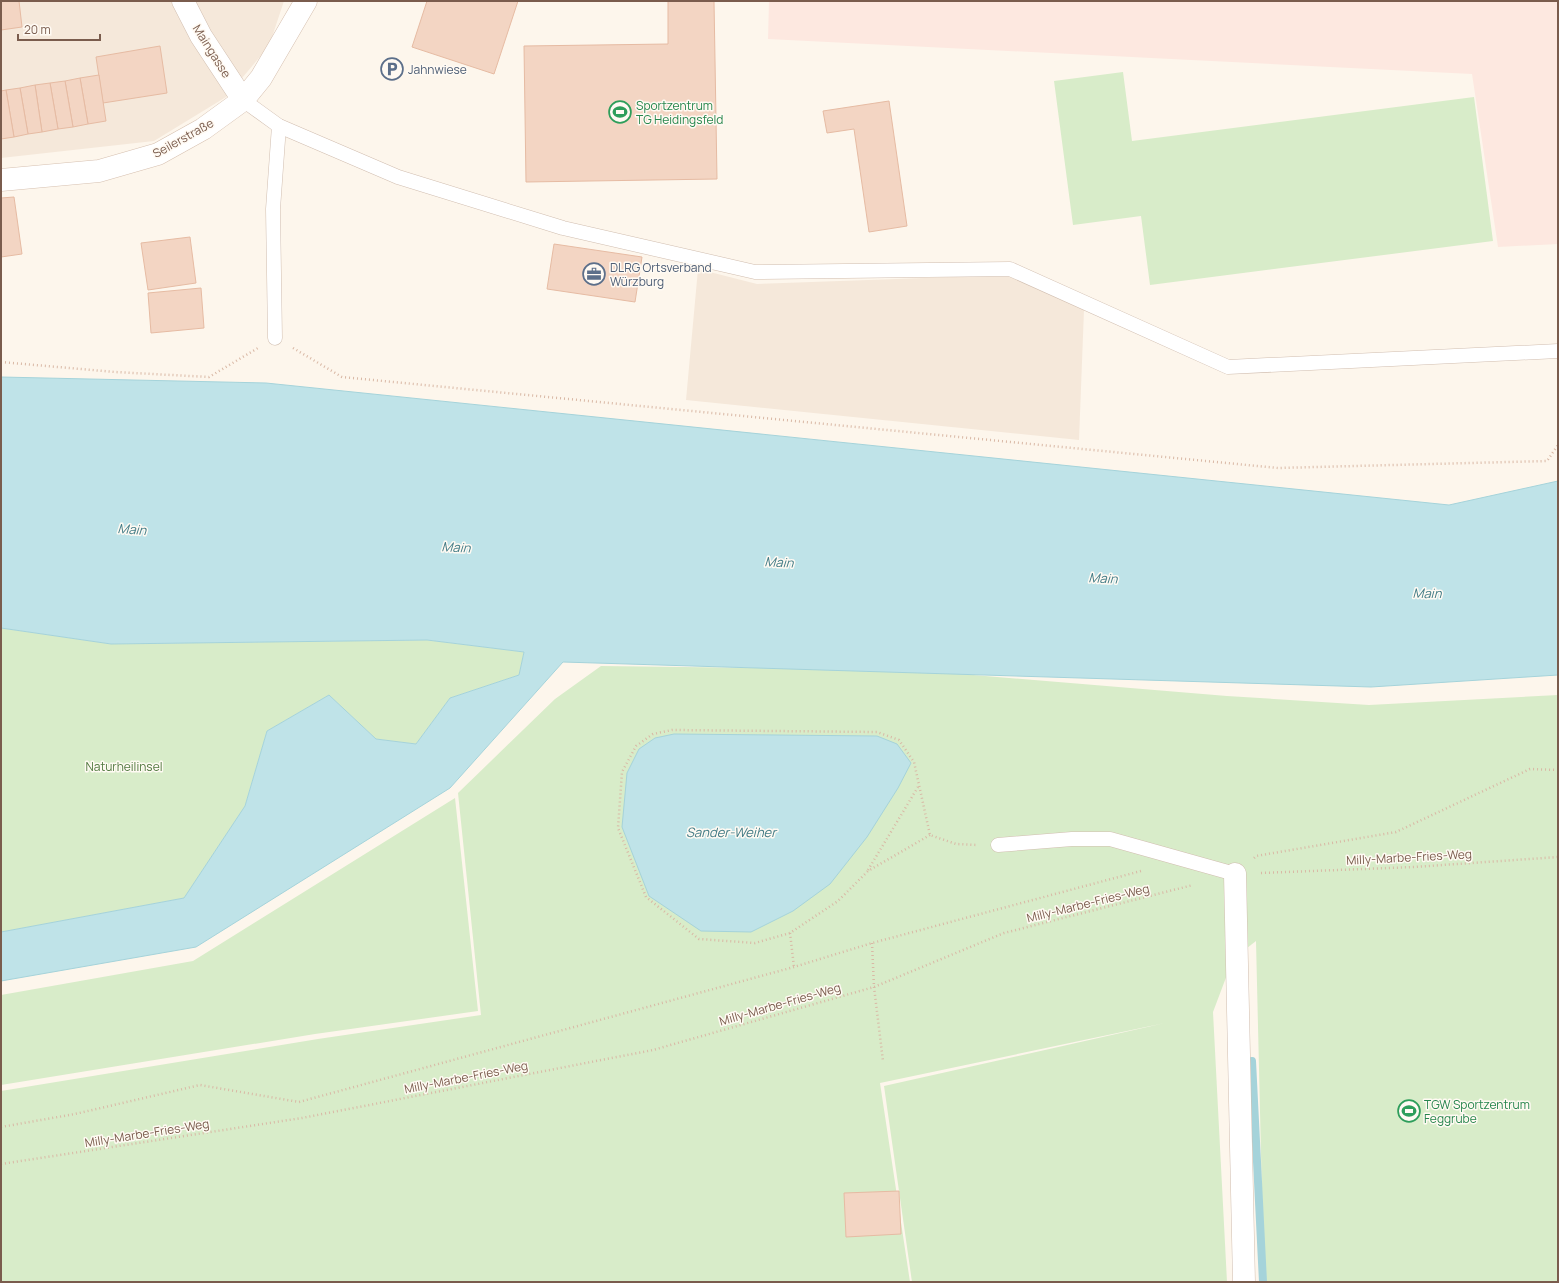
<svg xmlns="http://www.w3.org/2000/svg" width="1559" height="1283" font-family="Manrope,sans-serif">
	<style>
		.residential { fill: #f5e8da }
		.commercial { fill: #fde8e0 }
		.green { fill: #d8ecc9 }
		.water { fill: #bfe3e8; stroke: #a5d3da }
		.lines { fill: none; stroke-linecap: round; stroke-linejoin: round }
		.stream { stroke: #a5d3da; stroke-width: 8 }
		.building { fill: #f3d5c3; stroke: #e6bba3 }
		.service-casing { stroke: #d1beb0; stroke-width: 15 }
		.minor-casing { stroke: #d1beb0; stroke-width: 23 }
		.secondary-casing { stroke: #d6c0b0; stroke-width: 23 }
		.path { stroke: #d9b8a5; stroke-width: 2.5; stroke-dasharray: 1 3; stroke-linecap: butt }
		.service { stroke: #fff; stroke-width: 14 }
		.minor { stroke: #fff; stroke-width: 22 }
		.secondary { stroke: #fff; stroke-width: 22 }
		.labels { text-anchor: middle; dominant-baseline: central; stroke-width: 3; stroke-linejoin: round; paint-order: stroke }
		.street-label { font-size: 12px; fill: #7a5c4d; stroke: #fffaf3 }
		.service-label { font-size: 12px; fill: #4e5e75; stroke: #fffaf3; text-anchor: start }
		.leisure-label { font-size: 12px; fill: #27864d; stroke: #fffaf3; text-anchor: start }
		.park-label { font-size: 12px; fill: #537a41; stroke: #fffaf3 }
		.water-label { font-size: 13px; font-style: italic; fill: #437c86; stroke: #fffaf3 }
	</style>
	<rect width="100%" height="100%" fill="#fdf6ec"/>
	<g class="residential">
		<path d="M1,1H284L269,46L226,97L154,141L1,158Z"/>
		<path d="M698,269L757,284L1010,275L1084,310L1079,440L686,400Z"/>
	</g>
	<path class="commercial" d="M769,1H1558V244L1498,247L1472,74L768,39Z"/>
	<g class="green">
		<path d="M1123,72L1132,141L1474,97L1493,241L1150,285L1141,216L1073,225L1054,81Z"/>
		<path d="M1,628L111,644L427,640L524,652L519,675L450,698L416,744L376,739L329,695L267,731L245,806L184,898L1,932Z"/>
		<path d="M601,666L913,670L1227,696L1369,705L1558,695V1282H1264L1256,941L1233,959L1213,1012L1227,1282H912L884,1086L1165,1023L880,1083L910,1282H1V1091L318,1039L481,1015L458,793L555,699Z"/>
		<path d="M455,798L478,1011L315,1034L1,1085V995L193,961Z"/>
	</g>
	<g class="water">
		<path d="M1,377L266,383L1449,505L1558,481V675L1371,687L563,662L450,788L196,947L1,981V932L184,898L245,806L267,731L329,695L376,739L416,744L450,698L519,675L524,652L427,640L111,644L1,628Z"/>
		<path d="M674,734L877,736L897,744L911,763L898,788L867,837L830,884L793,911L751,932L701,931L649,896L622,827L627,773L639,749L655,738Z"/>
	</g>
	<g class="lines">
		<path class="stream" d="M1252,1061L1263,1282"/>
	</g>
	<g class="building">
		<path d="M1,1H19L22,27L1,30Z"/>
		<path d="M427,1H518L494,74L412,47Z"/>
		<path d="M668,1H714L717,179L526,182L524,46L668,44Z"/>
		<path d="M160,46L167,93L103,103L96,57Z"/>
		<path d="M99,75L106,121L88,124L80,78Z"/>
		<path d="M80,78L88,124L73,127L65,81Z"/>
		<path d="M65,81L73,127L58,129L50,83Z"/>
		<path d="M50,83L58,129L42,132L35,85Z"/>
		<path d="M35,85L42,132L28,134L20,88Z"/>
		<path d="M20,88L28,134L14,137L6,90Z"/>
		<path d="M6,90L14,137L1,139V91Z"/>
		<path d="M889,101L907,226L869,232L854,129L827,133L823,111Z"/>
		<path d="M14,197L22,254L1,257V198Z"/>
		<path d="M190,237L196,283L148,290L141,243Z"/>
		<path d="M554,244L642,257L635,302L547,289Z"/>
		<path d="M201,288L204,328L151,333L148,293Z"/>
		<path d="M899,1191L901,1234L846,1237L844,1193Z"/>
	</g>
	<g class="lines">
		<g class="service-casing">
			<g id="service">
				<path d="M243,100L279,126L398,177L563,228L755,272L1010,269L1228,367L1558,351"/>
				<path d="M275,338L273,209L279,126"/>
				<path d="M998,845L1072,839H1110L1235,874"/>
			</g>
		</g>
		<g class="minor-casing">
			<g id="minor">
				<path d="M183,1L201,36L243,100"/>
				<path d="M1235,874L1244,1282"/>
			</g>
		</g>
		<g class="secondary-casing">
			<path id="secondary" d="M1,180L99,171L158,154L203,129L243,100L261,78L306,1"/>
		</g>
		<g class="path">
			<path d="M293,348L342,377L1278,468L1547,461L1558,445"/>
			<path d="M1,362L115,372L209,377L258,348"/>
			<path d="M930,835L868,871L838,901L790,933L755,943L699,939L646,897L618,828L622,772L636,746L653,734L672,730L877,732L899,740L914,762L930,835L956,844L978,845"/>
			<path d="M1254,858L1256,856L1396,832L1530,769L1558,770"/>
			<path d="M868,870L918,787"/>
			<path d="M1261,873L1414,867L1558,857"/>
			<path d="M790,933L794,967"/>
			<path d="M872,943L874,987L883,1061"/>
			<path d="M1,1127L75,1114L200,1085L299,1102L794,967L872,943L1141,871"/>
			<path d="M1,1164L302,1118L653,1050L874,987L1004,933L1193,885"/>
		</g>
		<use href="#service" class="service"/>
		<use href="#minor" class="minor"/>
		<use href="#secondary" class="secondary"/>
	</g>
	<defs>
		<g id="parking-ring" transform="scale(1.15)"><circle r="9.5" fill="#fffaf3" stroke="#5c6f8a" stroke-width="1.5"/><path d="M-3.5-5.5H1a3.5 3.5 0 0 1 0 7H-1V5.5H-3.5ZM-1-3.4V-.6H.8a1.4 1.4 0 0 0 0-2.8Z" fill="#5c6f8a"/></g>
		<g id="stadium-ring" transform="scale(1.15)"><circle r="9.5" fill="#fffaf3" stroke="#2e9e5b" stroke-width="1.5"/><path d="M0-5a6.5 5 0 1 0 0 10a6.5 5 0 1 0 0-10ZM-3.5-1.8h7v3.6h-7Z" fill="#2e9e5b"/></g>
		<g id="office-ring" transform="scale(1.15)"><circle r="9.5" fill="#fffaf3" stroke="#5c6f8a" stroke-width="1.5"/><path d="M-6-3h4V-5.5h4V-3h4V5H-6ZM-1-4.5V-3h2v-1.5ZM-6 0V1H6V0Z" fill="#5c6f8a"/></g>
	</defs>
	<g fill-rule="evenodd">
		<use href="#parking-ring" x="392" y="69"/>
		<use href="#stadium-ring" x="620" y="112"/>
		<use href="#office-ring" x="594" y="274"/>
		<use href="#stadium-ring" x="1409" y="1111"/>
	</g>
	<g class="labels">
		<g class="street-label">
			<text transform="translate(212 51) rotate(58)">Maingasse</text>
			<text transform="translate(183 138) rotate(-29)">Seilerstraße</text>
			<text transform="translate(1409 857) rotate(-3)">Milly-Marbe-Fries-Weg</text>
			<text transform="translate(1088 903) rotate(-14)">Milly-Marbe-Fries-Weg</text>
			<text transform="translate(780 1004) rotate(-16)">Milly-Marbe-Fries-Weg</text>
			<text transform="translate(466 1077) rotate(-11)">Milly-Marbe-Fries-Weg</text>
			<text transform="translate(147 1133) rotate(-9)">Milly-Marbe-Fries-Weg</text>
		</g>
		<g class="service-label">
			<text x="408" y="69">Jahnwiese</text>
			<text x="610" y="267">DLRG Ortsverband<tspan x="610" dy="14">Würzburg</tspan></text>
		</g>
		<g class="leisure-label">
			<text x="636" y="105">Sportzentrum<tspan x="636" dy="14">TG Heidingsfeld</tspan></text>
			<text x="1424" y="1104">TGW Sportzentrum<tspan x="1424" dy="14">Feggrube</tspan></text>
		</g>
		<g class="park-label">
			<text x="124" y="766">Naturheilinsel</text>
		</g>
		<g class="water-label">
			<text transform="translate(132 529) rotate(4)">Main</text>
			<text transform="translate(456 547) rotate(3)">Main</text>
			<text transform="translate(779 562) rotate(3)">Main</text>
			<text transform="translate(1103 578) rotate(3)">Main</text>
			<text transform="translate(1427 593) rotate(1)">Main</text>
			<text x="731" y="832">Sander-Weiher</text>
		</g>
	</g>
	<rect width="1559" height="1283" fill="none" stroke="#7a5c4d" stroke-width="4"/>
	<path d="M18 34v6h82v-6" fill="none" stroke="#7a5c4d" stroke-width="2"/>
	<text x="24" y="34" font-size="12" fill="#7a5c4d" stroke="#fffaf3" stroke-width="3" paint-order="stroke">20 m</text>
</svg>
